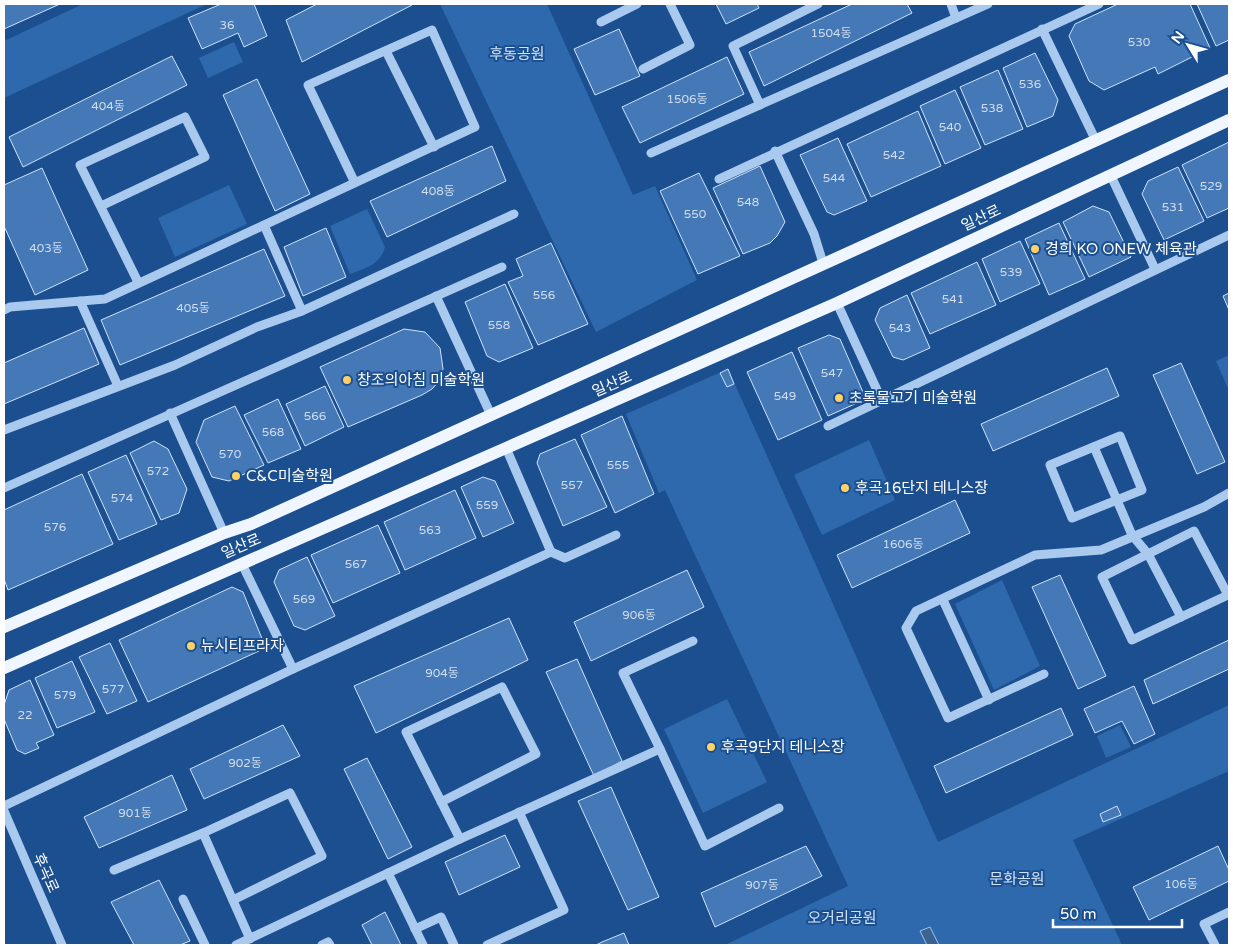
<svg xmlns="http://www.w3.org/2000/svg" width="1233" height="949" font-family="'Varela Round','Noto Sans KR',sans-serif">
	<style>
		.green { fill: #2e69ad }
		.water { fill: #3c6290; stroke: #9cc4f0 }
		.building { fill: #4478b7; stroke: #cfe3fa }
		.lines { fill: none; stroke-linecap: round; stroke-linejoin: round }
		.minor { stroke: #a9c9ee; stroke-width: 9 }
		.major { stroke: #f0f6ff; stroke-width: 12 }
		.poi-dot { fill: #ffd166; stroke: #1b4f8f; stroke-width: 2 }
		.labels { text-anchor: middle; dominant-baseline: central; stroke-width: 4; stroke-linejoin: round; paint-order: stroke }
		.number-label { font-size: 12px; fill: #d0dded }
		.park-label { font-size: 15px; fill: #cfe3fa; stroke: #1b4f8f }
		.street-label { font-size: 15px; fill: #fff; stroke: #1b4f8f }
		.poi-label { font-size: 15px; fill: #fff; stroke: #1b4f8f; text-anchor: start }
	</style>
	<rect width="100%" height="100%" fill="#1b4f8f"/>
	<g class="green">
		<path d="M83,4H207L4,98V41Z"/>
		<path d="M440,4H547L633,195L655,186L697,280L596,332Z"/>
		<path d="M234,42L243,62L208,78L199,58Z"/>
		<path d="M229,185L247,224L175,257L158,218Z"/>
		<path d="M367,209L385,247C380,265 366,268 350,274L330,226Z"/>
		<path d="M1229,355V391L1216,361Z"/>
		<path d="M728,369L811,554L938,842L1229,705V771L1073,840L1122,945H725L848,886L665,490L659,493L626,414Z"/>
		<path d="M869,440L895,500L822,535L794,475Z"/>
		<path d="M1002,580L1040,666L994,690L955,604Z"/>
		<path d="M727,699L767,782L703,813L664,729Z"/>
		<path d="M1120,725L1131,747L1106,758L1097,736Z"/>
	</g>
	<path class="water" d="M930,927L939,945H940H927L920,931Z"/>
	<g class="building">
		<path d="M4,4H60L4,29Z"/>
		<path d="M221,4H254L267,36L244,47L238,33L202,49L188,18Z"/>
		<path d="M317,4H411L412,5L302,62L286,20Z"/>
		<path d="M716,4H757L759,8L726,24Z"/>
		<path d="M852,4H907L912,13L764,86L749,52Z"/>
		<path d="M1118,4H1190L1210,48L1158,74L1155,67L1104,90L1089,81L1069,36L1075,24Z"/>
		<path d="M1197,4H1229V40L1216,46Z"/>
		<path d="M619,29L640,76L595,95L574,49Z"/>
		<path d="M1035,53L1058,100L1053,116L1027,127L1003,68Z"/>
		<path d="M172,56L187,85L23,167L9,137Z"/>
		<path d="M727,57L744,94L640,143L622,107Z"/>
		<path d="M998,70L1023,129L985,145L960,87Z"/>
		<path d="M257,79L310,194L275,211L223,95Z"/>
		<path d="M955,90L981,148L945,164L920,106Z"/>
		<path d="M918,111L941,166L871,197L847,144Z"/>
		<path d="M838,138L867,201L834,215L827,212L800,155Z"/>
		<path d="M1229,142V208L1207,218L1182,165Z"/>
		<path d="M492,146L506,181L387,237L370,201Z"/>
		<path d="M760,166L785,222L777,236L770,243L743,254L713,188Z"/>
		<path d="M1178,167L1204,221L1164,240L1142,194L1148,181Z"/>
		<path d="M42,168L88,270L35,295L4,226V185Z"/>
		<path d="M699,173L740,256L698,274L660,191Z"/>
		<path d="M1093,206L1109,212L1131,257L1089,277L1063,222Z"/>
		<path d="M1059,223L1085,279L1049,295L1025,239Z"/>
		<path d="M326,228L346,277L303,296L284,247Z"/>
		<path d="M1020,241L1040,284L1000,302L982,259Z"/>
		<path d="M551,243L588,324L538,345L508,282L523,276L516,259Z"/>
		<path d="M264,249L285,296L120,365L101,320Z"/>
		<path d="M977,262L996,305L930,334L911,293Z"/>
		<path d="M505,284L533,348L499,362L487,356L465,302Z"/>
		<path d="M1229,293V310L1223,296Z"/>
		<path d="M907,295L930,348L903,360L893,357L875,320L880,308Z"/>
		<path d="M84,328L99,364L4,404V363Z"/>
		<path d="M404,329L425,332L440,348L443,369L440,380L432,389L422,395L348,427L320,367Z"/>
		<path d="M829,335L840,339L866,399L828,416L798,348Z"/>
		<path d="M792,352L822,420L778,440L747,372Z"/>
		<path d="M1181,363L1225,462L1197,474L1153,375Z"/>
		<path d="M1107,368L1119,396L993,451L981,424Z"/>
		<path d="M728,369L734,384L727,387L720,373Z"/>
		<path d="M325,386L344,427L305,446L286,404Z"/>
		<path d="M278,399L301,449L268,463L244,415Z"/>
		<path d="M235,406L264,465L229,481L212,477L196,442L204,420Z"/>
		<path d="M622,416L654,494L615,513L581,435Z"/>
		<path d="M575,439L607,507L563,526L537,463L540,454Z"/>
		<path d="M154,441L168,449L187,489L179,513L161,520L130,453Z"/>
		<path d="M126,455L157,524L119,540L88,472Z"/>
		<path d="M82,474L113,544L8,590L4,579V510Z"/>
		<path d="M483,477L495,481L514,523L483,537L461,487Z"/>
		<path d="M455,490L476,538L405,570L384,522Z"/>
		<path d="M955,500L970,533L852,588L837,555Z"/>
		<path d="M378,525L400,573L333,603L311,555Z"/>
		<path d="M307,557L335,616L305,630L294,626L274,582L279,570Z"/>
		<path d="M687,570L704,607L591,661L574,622Z"/>
		<path d="M1060,575L1106,676L1078,689L1032,587Z"/>
		<path d="M232,587L243,592L263,641L259,651L148,702L119,640Z"/>
		<path d="M509,618L528,660L376,733L354,686Z"/>
		<path d="M1229,640V669L1153,704L1144,680Z"/>
		<path d="M110,643L137,701L107,714L79,657Z"/>
		<path d="M577,659L622,761L594,776L546,672Z"/>
		<path d="M72,661L95,712L57,728L35,678Z"/>
		<path d="M30,680L54,735L36,743L39,748L25,754L17,750L4,719V705L9,690Z"/>
		<path d="M1134,686L1155,734L1134,744L1122,721L1095,733L1084,709Z"/>
		<path d="M1061,708L1073,735L946,793L934,766Z"/>
		<path d="M283,725L300,756L204,799L190,769Z"/>
		<path d="M367,758L412,847L388,859L344,769Z"/>
		<path d="M172,775L187,810L99,848L84,817Z"/>
		<path d="M611,787L659,897L628,910L578,801Z"/>
		<path d="M1117,806L1121,815L1103,822L1100,814Z"/>
		<path d="M505,835L520,867L459,895L445,862Z"/>
		<path d="M806,846L822,876L715,927L701,893Z"/>
		<path d="M1218,846L1229,870V881L1149,920L1133,887Z"/>
		<path d="M159,880L190,941L180,945H134L111,902Z"/>
		<path d="M385,912L401,945H372L362,925Z"/>
		<path d="M624,933L629,945H596L602,942Z"/>
	</g>
	<g class="lines">
		<g class="minor">
			<path d="M951,4L956,18"/>
			<path d="M601,22L637,4"/>
			<path d="M1042,29L1096,141"/>
			<path d="M386,51L434,147"/>
			<path d="M643,69L690,45L670,4"/>
			<path d="M760,105L733,46L818,4"/>
			<path d="M775,151L814,234L823,263"/>
			<path d="M651,153L988,4"/>
			<path d="M1111,176L1155,269"/>
			<path d="M719,179L1099,4"/>
			<path d="M101,206L205,157L185,117L80,165L138,282"/>
			<path d="M264,225L302,311"/>
			<path d="M436,296L491,415"/>
			<path d="M80,301L118,386"/>
			<path d="M837,303L882,401"/>
			<path d="M4,310L10,307L105,299L475,127L432,30L308,85L355,183"/>
			<path d="M170,413L224,533"/>
			<path d="M828,426L1229,235"/>
			<path d="M4,430L175,365L257,327L302,311L514,214"/>
			<path d="M1120,436L1142,490L1072,518L1050,465Z"/>
			<path d="M1094,447L1132,535L1148,554L1181,617"/>
			<path d="M506,448L551,552"/>
			<path d="M4,488L502,267"/>
			<path d="M1194,531L1228,595L1132,640L1102,577Z"/>
			<path d="M242,564L293,669"/>
			<path d="M943,600L989,700"/>
			<path d="M1044,674L948,718L906,628L916,611L1035,555L1101,550L1204,507L1229,493"/>
			<path d="M660,749L705,846L779,808"/>
			<path d="M441,802L536,754L502,687L406,732L460,839"/>
			<path d="M4,806L293,669L551,552L565,558L616,535"/>
			<path d="M4,811L62,945"/>
			<path d="M203,833L250,939"/>
			<path d="M114,870L203,833L290,793L322,856L233,900"/>
			<path d="M388,873L423,945"/>
			<path d="M183,899L205,945"/>
			<path d="M415,929L441,917L454,945"/>
			<path d="M236,945L460,839L660,749L623,673L693,641"/>
			<path d="M322,945L328,942L330,945"/>
			<path d="M487,945L564,910L519,812"/>
			<path d="M1215,945L1204,924L1229,912"/>
		</g>
		<g class="major">
			<path d="M4,627L224,533L251,524L1229,80"/>
			<path d="M4,668L837,303L1229,120"/>
		</g>
	</g>
	<g class="poi-dot">
		<circle cx="1035" cy="249" r="5"/>
		<circle cx="347" cy="380" r="5"/>
		<circle cx="839" cy="398" r="5"/>
		<circle cx="236" cy="476" r="5"/>
		<circle cx="845" cy="488" r="5"/>
		<circle cx="191" cy="646" r="5"/>
		<circle cx="711" cy="747" r="5"/>
	</g>
	<g class="labels">
		<g class="number-label">
			<text x="227" y="25">36</text>
			<text x="831" y="33">1504동</text>
			<text x="1139" y="42">530</text>
			<text x="1030" y="84">536</text>
			<text x="687" y="99">1506동</text>
			<text x="108" y="106">404동</text>
			<text x="992" y="108">538</text>
			<text x="950" y="127">540</text>
			<text x="894" y="155">542</text>
			<text x="834" y="178">544</text>
			<text x="1211" y="186">529</text>
			<text x="438" y="191">408동</text>
			<text x="748" y="202">548</text>
			<text x="1173" y="207">531</text>
			<text x="695" y="214">550</text>
			<text x="46" y="248">403동</text>
			<text x="1011" y="272">539</text>
			<text x="544" y="295">556</text>
			<text x="953" y="299">541</text>
			<text x="193" y="308">405동</text>
			<text x="499" y="325">558</text>
			<text x="900" y="328">543</text>
			<text x="832" y="373">547</text>
			<text x="785" y="396">549</text>
			<text x="315" y="416">566</text>
			<text x="273" y="432">568</text>
			<text x="230" y="454">570</text>
			<text x="618" y="465">555</text>
			<text x="158" y="471">572</text>
			<text x="572" y="485">557</text>
			<text x="122" y="498">574</text>
			<text x="487" y="505">559</text>
			<text x="55" y="527">576</text>
			<text x="430" y="530">563</text>
			<text x="903" y="544">1606동</text>
			<text x="356" y="564">567</text>
			<text x="304" y="599">569</text>
			<text x="639" y="615">906동</text>
			<text x="442" y="673">904동</text>
			<text x="113" y="689">577</text>
			<text x="65" y="695">579</text>
			<text x="25" y="715">22</text>
			<text x="245" y="763">902동</text>
			<text x="135" y="813">901동</text>
			<text x="1181" y="884">106동</text>
			<text x="762" y="885">907동</text>
		</g>
		<g class="park-label">
			<text x="517" y="54">후동공원</text>
			<text x="1017" y="879">문화공원</text>
			<text x="842" y="918">오거리공원</text>
		</g>
		<g class="street-label">
			<text transform="translate(981 218) rotate(-25)">일산로</text>
			<text transform="translate(612 384) rotate(-24)">일산로</text>
			<text transform="translate(241 546) rotate(-23)">일산로</text>
			<text transform="translate(46 873) rotate(66)">후곡로</text>
		</g>
		<g class="poi-label">
			<text x="1045" y="249">경희 KO ONEW 체육관</text>
			<text x="357" y="380">창조의아침 미술학원</text>
			<text x="849" y="398">초록물고기 미술학원</text>
			<text x="246" y="476">C&amp;C미술학원</text>
			<text x="855" y="488">후곡16단지 테니스장</text>
			<text x="201" y="646">뉴시티프라자</text>
			<text x="721" y="747">후곡9단지 테니스장</text>
		</g>
	</g>
	<rect width="1233" height="949" fill="none" stroke="#ffffff" stroke-width="10"/>
	<g transform="translate(1188 45) rotate(307)" stroke="#1b4f8f" stroke-width="4" paint-order="stroke">
	<path d="M0-4L9 19L0 12L-9 19Z" fill="#ffffff"/>
	<text y="-8" font-size="14" font-weight="bold" text-anchor="middle" fill="#ffffff">N</text>
	</g>
	<path d="M1053 919v8h129v-8" fill="none" stroke="#ffffff" stroke-width="2.5"/>
	<text x="1060" y="919" font-size="15" fill="#ffffff" stroke="#1b4f8f" stroke-width="4" paint-order="stroke">50 m</text>
</svg>
